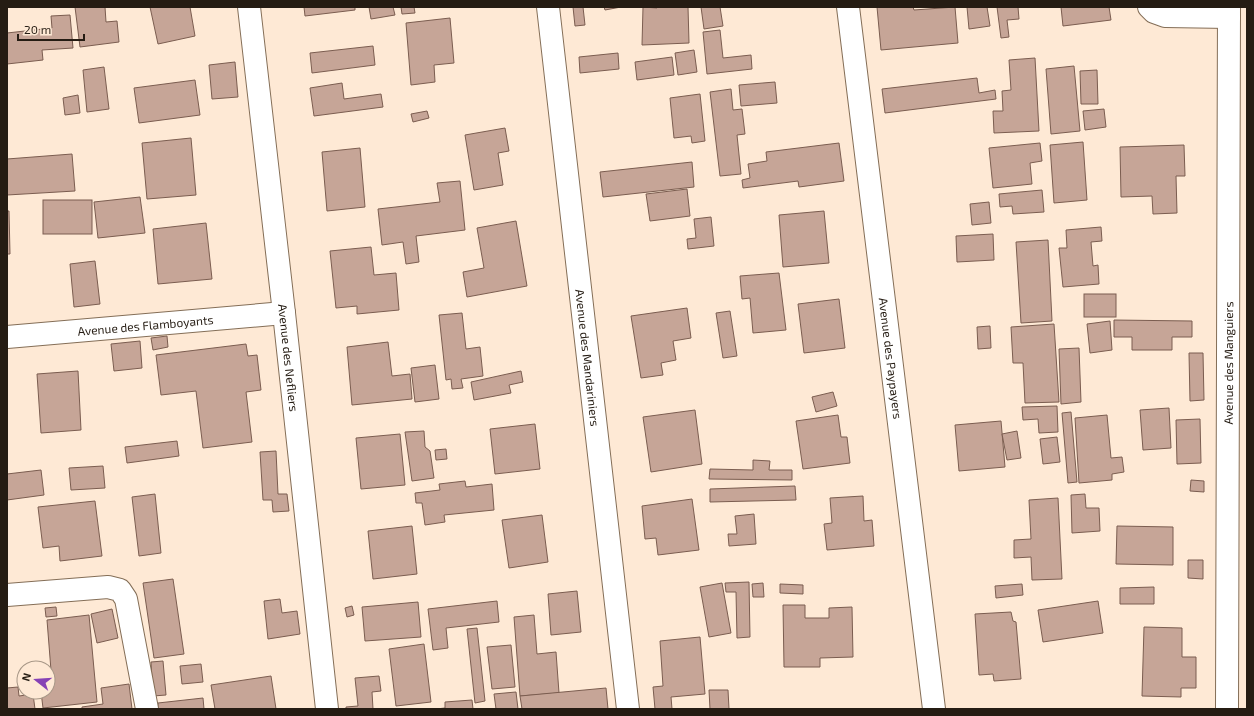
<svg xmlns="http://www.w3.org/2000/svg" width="1254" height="716" font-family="'Exo 2',sans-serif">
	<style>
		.building { fill: #c6a597; stroke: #7b5d50 }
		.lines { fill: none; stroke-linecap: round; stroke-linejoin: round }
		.minor-casing { stroke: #846e57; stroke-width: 24 }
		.minor { stroke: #fff; stroke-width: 22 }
		.labels { text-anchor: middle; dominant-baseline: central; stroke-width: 3; stroke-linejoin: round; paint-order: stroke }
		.street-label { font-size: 12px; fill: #251c13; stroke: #fee9d5 }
	</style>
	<rect width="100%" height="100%" fill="#fee9d5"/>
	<g class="building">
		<path d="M75,7H105L106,22L117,21L119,42L80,47Z"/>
		<path d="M150,7H190L195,36L158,44Z"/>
		<path d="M304,7H355V10L305,16Z"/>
		<path d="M369,7H393L395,15L371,19Z"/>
		<path d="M401,7H414L415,13L402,14Z"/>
		<path d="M573,7H583L585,25L575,26Z"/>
		<path d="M604,7H621L605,10Z"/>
		<path d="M643,7L657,8L656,7H688L689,43L642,45Z"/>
		<path d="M701,7H720L723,26L704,29Z"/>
		<path d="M877,7H913L914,10L955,7L958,43L881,50Z"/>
		<path d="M967,7H987L990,26L969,29Z"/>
		<path d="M997,7H1018L1019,19L1007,20L1009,37L1001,38Z"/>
		<path d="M1061,7H1109L1111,20L1063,26Z"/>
		<path d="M70,15L73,48L42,50L43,60L7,64V33L52,28L51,16Z"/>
		<path d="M450,18L454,63L434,65L435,82L411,85L406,23Z"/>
		<path d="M720,30L723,58L751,55L752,69L707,74L703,32Z"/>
		<path d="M373,46L375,65L312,73L310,53Z"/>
		<path d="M694,50L697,72L678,75L675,53Z"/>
		<path d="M618,53L619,69L580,73L579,57Z"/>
		<path d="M672,57L674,75L637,80L635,62Z"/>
		<path d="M1035,58L1039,131L994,133L993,111H1003L1002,91L1011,90L1009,60Z"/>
		<path d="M235,62L238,97L212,99L209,65Z"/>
		<path d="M1074,66L1080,131L1051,134L1046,69Z"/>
		<path d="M104,67L109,109L87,112L83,70Z"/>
		<path d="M1097,70L1098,104H1081L1080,71Z"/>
		<path d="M977,78L979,93L995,90L996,99L885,113L882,89Z"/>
		<path d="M195,80L200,115L139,123L134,88Z"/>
		<path d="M775,82L777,103L741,106L739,85Z"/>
		<path d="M342,83L344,99L381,94L383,107L314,116L310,88Z"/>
		<path d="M731,89L733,110L742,109L745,134L737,135L741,174L720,176L710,92Z"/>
		<path d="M700,94L705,141L692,143L691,136L674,138L670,98Z"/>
		<path d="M78,95L80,113L65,115L63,98Z"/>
		<path d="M1104,109L1106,127L1085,130L1083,111Z"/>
		<path d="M427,111L429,118L413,122L411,114Z"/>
		<path d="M505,128L509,151L498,153L503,185L474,190L465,135Z"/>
		<path d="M191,138L196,195L147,199L142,143Z"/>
		<path d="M1083,142L1087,200L1054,203L1050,145Z"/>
		<path d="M839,143L844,181L799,187L798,181L743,188L742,180L750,178L748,164L767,161L766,152Z"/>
		<path d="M1040,143L1042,161L1030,163L1032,184L993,188L989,148Z"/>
		<path d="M1184,145L1185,176H1176L1177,213L1153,214L1152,196L1121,197L1120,147Z"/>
		<path d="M360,148L365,207L327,211L322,152Z"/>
		<path d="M72,154L75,191L7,195V159Z"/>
		<path d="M692,162L694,187L603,197L600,172Z"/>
		<path d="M460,181L465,230L416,236L419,262L406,264L403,242L382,245L378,209L440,202L437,183Z"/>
		<path d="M687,189L690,216L650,221L646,194Z"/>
		<path d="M1042,190L1044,212L1013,214L1012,206L1000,207L999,194Z"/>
		<path d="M140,197L145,233L98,238L94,202Z"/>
		<rect x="43" y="200" width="49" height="34"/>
		<path d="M989,202L991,223L972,225L970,204Z"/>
		<path d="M7,211H9L10,254H7Z"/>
		<path d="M824,211L829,263L783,267L779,215Z"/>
		<path d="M711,217L714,246L688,249L687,239L696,238L694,219Z"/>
		<path d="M516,221L527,286L467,297L463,272L484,268L477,228Z"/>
		<path d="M206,223L212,279L158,284L153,229Z"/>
		<path d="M1101,227L1102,241L1091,242L1093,266L1098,265L1099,284L1063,287L1059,248H1067L1066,230Z"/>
		<path d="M993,234L994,260L957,262L956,236Z"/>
		<path d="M1048,240L1052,321L1021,323L1016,242Z"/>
		<path d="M371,247L374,275L396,273L399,310L357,314V306L336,308L330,251Z"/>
		<path d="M95,261L100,304L74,307L70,264Z"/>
		<path d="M779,273L786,330L753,333L750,298L742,299L740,276Z"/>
		<rect x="1084" y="294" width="32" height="23"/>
		<path d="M839,299L845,348L804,353L798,304Z"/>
		<path d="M687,308L691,338L673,341L676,360L661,363L663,375L641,378L631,316Z"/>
		<path d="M730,311L737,356L723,358L716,313Z"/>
		<path d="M462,313L466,349L480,347L483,376L461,379L463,388L452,389L451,379L446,380L439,315Z"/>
		<path d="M1114,320L1192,321V337H1172V350H1132V337H1114Z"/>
		<path d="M1110,321L1112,350L1090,353L1087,324Z"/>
		<path d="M1054,324L1059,402L1025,403L1023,363H1013L1011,327Z"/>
		<path d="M990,326L991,348L978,349L977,327Z"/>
		<path d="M167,336L168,347L153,350L151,338Z"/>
		<path d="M140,341L142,368L114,371L111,344Z"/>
		<path d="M388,342L392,376L410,374L412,399L352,405L347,347Z"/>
		<path d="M246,344L248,356L257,355L261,390L246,392L252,442L203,448L196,391L161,395L156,355Z"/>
		<path d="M1079,348L1081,402L1061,404L1059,349Z"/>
		<path d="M1189,353H1203L1204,400L1190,401Z"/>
		<path d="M435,365L439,399L415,402L411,368Z"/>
		<path d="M78,371L81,430L41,433L37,374Z"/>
		<path d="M521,371L523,382L509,385L511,393L474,400L471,382Z"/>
		<path d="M833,392L837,406L816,412L812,397Z"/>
		<path d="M1057,406L1058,432L1039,433L1038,419L1023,420L1022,407Z"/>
		<path d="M1169,408L1171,448L1143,450L1140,410Z"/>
		<path d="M695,410L702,464L651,472L643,417Z"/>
		<path d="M1071,412L1077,482L1068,483L1062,413Z"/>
		<path d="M838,415L841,437H847L850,463L803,469L796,421Z"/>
		<path d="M1107,415L1111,458L1122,457L1124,472L1112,474V480L1079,483L1075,418Z"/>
		<path d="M1200,419L1201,463L1177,464L1176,420Z"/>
		<path d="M1001,421L1005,467L959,471L955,425Z"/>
		<path d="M535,424L540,469L495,474L490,429Z"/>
		<path d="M424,431L425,447L430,451L434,478L412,481L405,432Z"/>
		<path d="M1017,431L1021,458L1007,460L1002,434Z"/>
		<path d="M400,434L405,485L361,489L356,438Z"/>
		<path d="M1057,437L1060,462L1043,464L1040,439Z"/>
		<path d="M177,441L179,456L127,463L125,447Z"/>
		<path d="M446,449L447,459L436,460L435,450Z"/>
		<path d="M276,451L278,494H287L289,511L273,512L272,500H263L260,452Z"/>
		<path d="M753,460L770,461L769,470H792V480L709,479L710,469L753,470Z"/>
		<path d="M103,466L105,488L71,490L69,468Z"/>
		<path d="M41,470L44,495L7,500V474Z"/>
		<path d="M1191,480L1204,481V492L1190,491Z"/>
		<path d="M465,481L466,487L492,484L494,510L444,515L445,522L425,525L422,503H416L415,493L440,490L439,484Z"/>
		<path d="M795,486L796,500L710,502V489Z"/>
		<path d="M155,494L161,553L139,556L132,497Z"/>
		<path d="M1085,494L1086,508H1099L1100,531L1072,533L1071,495Z"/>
		<path d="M863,496L864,521L872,520L874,546L827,550L824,524L832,523L830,498Z"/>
		<path d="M1058,498L1062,579L1032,580L1031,557L1014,558V540L1031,539L1029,500Z"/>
		<path d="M692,499L699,550L658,555L656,538L645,539L642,506Z"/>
		<path d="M95,501L102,556L60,561L59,546L43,548L38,507Z"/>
		<path d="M754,514L756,544L729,546L728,534H737L735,516Z"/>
		<path d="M542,515L548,562L509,568L502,520Z"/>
		<path d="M412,526L417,574L373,579L368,531Z"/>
		<path d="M1117,526L1173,527V565L1116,564Z"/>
		<path d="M1188,560H1203V579L1188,578Z"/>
		<path d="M173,579L184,654L154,658L143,583Z"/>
		<path d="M749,582L750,637L737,638L736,592H726L725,583Z"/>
		<path d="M722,583L731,633L709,637L700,587Z"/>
		<path d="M763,583L764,597H753L752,584Z"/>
		<path d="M780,584L803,585V594L780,593Z"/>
		<path d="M1022,584L1023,595L996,598L995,586Z"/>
		<path d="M1154,587V604H1120V588Z"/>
		<path d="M577,591L581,632L551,635L548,594Z"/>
		<path d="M280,599L282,613L297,611L300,634L268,639L264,601Z"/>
		<path d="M497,601L499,622L446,628L448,648L433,650L428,609Z"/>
		<path d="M1098,601L1103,633L1043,642L1038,610Z"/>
		<path d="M418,602L421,637L365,641L362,607Z"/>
		<path d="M783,605H805V618H829V608L852,607L853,657L820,658V667H784Z"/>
		<path d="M352,606L354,615L347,617L345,608Z"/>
		<path d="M56,607L57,616L46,617L45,608Z"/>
		<path d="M112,609L118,638L97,643L91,614Z"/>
		<path d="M1011,612L1013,621L1016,622L1021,679L994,681L993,674L979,675L975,614Z"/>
		<path d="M89,615L97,702L43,708L41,692H48V684L52,683L47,620Z"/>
		<path d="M534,615L537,654L556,652L559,693L520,696L514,617Z"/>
		<path d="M1144,627L1182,628V657H1196V688H1181V697L1142,696Z"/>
		<path d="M477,628L485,701L475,703L467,629Z"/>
		<path d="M700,637L705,694L671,697L672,709H655L653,687L663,686L660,641Z"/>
		<path d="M424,644L431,702L396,706L389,649Z"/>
		<path d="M511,645L515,687L492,689L487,647Z"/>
		<path d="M163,661L166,695L153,696L151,662Z"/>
		<path d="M201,664L203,682L182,684L180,666Z"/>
		<path d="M271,676L276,709H215L211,685Z"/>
		<path d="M379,676L381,691L372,692L373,709H346V707L358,706L355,678Z"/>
		<path d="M129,684L132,709H82V707L103,704L101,688Z"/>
		<path d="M18,687L19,696L33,694L35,709H7V688Z"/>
		<path d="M606,688L608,709H522L520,696Z"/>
		<path d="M709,690H728L729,709H710Z"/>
		<path d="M516,692L518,709H496L494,694Z"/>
		<path d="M203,698L204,709H158V703Z"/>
		<path d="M472,700L473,709H436L445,708V702Z"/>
	</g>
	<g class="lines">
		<g class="minor-casing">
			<g id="minor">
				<path id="s1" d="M249,7L284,313L327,709"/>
				<path id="s2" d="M548,7L628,709"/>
				<path id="s3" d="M848,7L934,709"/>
				<path d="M1149,7L1154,12L1165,16L1229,17"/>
				<path id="s4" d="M7,337L284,313"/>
				<path d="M7,595L108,587L120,590L126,599L147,709"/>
				<path id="s5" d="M1227,709L1229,7"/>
			</g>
		</g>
		<use href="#minor" class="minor"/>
	</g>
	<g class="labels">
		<g class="street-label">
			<text stroke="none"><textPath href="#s4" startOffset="139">Avenue des Flamboyants</textPath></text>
			<text stroke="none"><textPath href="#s1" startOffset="353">Avenue des Nefliers</textPath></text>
			<text stroke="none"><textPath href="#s2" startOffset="353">Avenue des Mandariniers</textPath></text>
			<text stroke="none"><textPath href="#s3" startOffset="354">Avenue des Paypayers</textPath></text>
			<text stroke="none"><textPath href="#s5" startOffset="346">Avenue des Manguiers</textPath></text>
		</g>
	</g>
	<rect width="1254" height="716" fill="none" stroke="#251c13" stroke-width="16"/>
	<g transform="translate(36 680) rotate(287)"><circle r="19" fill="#fee9d5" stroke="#a79787"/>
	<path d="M0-3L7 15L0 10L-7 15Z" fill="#8641b5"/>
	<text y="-6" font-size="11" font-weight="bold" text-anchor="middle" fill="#251c13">N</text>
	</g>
	<path d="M18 34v6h66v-6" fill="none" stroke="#251c13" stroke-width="2"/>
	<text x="24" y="34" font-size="12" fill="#251c13" stroke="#fee9d5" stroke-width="3" paint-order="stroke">20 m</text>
</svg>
